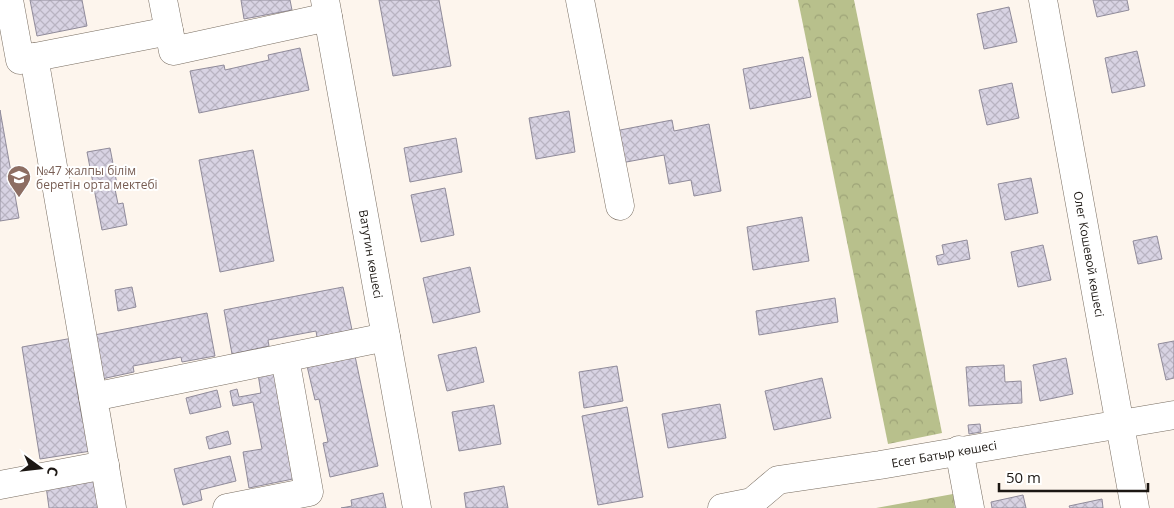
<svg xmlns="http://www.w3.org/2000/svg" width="1174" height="508" font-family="'Open Sans',sans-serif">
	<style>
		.forest { fill: url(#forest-crowns) }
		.building { fill: url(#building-cross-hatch); stroke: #908b9a }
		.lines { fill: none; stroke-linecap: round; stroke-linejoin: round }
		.minor-casing { stroke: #786d61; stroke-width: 29 }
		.minor { stroke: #fff; stroke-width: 28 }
		.labels { text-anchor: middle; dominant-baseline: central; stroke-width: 4; stroke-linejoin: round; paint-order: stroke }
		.education-label { font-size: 12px; fill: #785e54; stroke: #fff; text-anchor: start }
		.street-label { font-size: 12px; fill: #1c1713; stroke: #fff }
	</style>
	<defs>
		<pattern id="forest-crowns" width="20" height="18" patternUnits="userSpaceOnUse" patternTransform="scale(1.25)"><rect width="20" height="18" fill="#b8c08c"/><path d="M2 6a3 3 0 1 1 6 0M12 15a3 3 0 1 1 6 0" fill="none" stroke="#9ea478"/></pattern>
		<pattern id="building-cross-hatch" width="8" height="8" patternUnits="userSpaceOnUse" patternTransform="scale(1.25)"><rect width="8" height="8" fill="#d8d3e3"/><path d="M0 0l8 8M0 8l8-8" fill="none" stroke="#b9b4c2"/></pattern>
	</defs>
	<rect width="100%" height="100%" fill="#fdf5ed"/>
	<g class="forest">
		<path d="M798,0H854L942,433L888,444Z"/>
		<path d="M953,494L955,508H876Z"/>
	</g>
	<g class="building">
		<path d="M30,0H82L87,26L37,36Z"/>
		<path d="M241,0H290L292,10L244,19Z"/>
		<path d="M379,0H439L451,66L393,76Z"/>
		<path d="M1093,0H1127L1129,10L1097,17Z"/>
		<path d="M1009,7L1017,42L984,49L977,14Z"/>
		<path d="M300,48L309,90L199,113L190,71L224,65L225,70L269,60L268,55Z"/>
		<path d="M1137,51L1145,86L1112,93L1105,58Z"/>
		<path d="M803,57L811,97L750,109L743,69Z"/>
		<path d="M1012,83L1019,118L987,125L979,90Z"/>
		<path d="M0,110L19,218L0,221Z"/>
		<path d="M569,111L575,152L536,159L529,118Z"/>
		<path d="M672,120L674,131L709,124L721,191L694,196L691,180L669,184L664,155L621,163L615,131Z"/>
		<path d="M456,138L462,172L410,182L404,148Z"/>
		<path d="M110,148L117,184H114L118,204L123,203L127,225L102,230L87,152Z"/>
		<path d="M253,150L274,261L220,272L199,160Z"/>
		<path d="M1031,178L1038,213L1005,220L998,184Z"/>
		<path d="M445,188L454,235L421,242L411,195Z"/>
		<path d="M802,217L809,261L753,270L747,227Z"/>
		<path d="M1157,236L1162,259L1138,264L1133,241Z"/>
		<path d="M967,240L970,259L938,265L936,256L944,254L942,245Z"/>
		<path d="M1043,245L1051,280L1018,287L1011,252Z"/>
		<path d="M470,267L480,312L433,323L423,278Z"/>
		<path d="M132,287L136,307L118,311L115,290Z"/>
		<path d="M343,287L352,330L317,337L316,331L268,340L269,346L232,354L224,310Z"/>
		<path d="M835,298L838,322L759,335L756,311Z"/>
		<path d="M207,313L215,356L182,362L181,357L133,366L134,372L97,380L89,336Z"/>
		<path d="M73,338L78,372H74L82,418L85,417L91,451L40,459L22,347Z"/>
		<path d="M1174,341V378L1166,380L1158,344Z"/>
		<path d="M476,347L484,382L447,391L438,355Z"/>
		<path d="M355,356L378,466L330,477L323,443L328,442L319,399L315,400L307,366Z"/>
		<path d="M1066,358L1073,394L1040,401L1033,365Z"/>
		<path d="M1004,365L1005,382L1021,381L1022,403L969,406L966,367Z"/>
		<path d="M617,366L623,401L584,408L579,372Z"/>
		<path d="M278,371L284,400L279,401L293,479L249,488L243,452L262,449L253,402L233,406L230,391L237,389L239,397L261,393L258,374Z"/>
		<path d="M822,378L831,418L774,430L765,391Z"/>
		<path d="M217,390L221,407L190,414L186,398Z"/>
		<path d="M720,404L726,438L668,448L662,414Z"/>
		<path d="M494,405L501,444L459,451L452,412Z"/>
		<path d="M627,407L643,497L598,505L582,416Z"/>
		<path d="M980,424L981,432L969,434L968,425Z"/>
		<path d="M228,431L231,444L209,449L206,437Z"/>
		<path d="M230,456L236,481L200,490L202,500L183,505L174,469Z"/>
		<path d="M97,478L102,508H49L46,486Z"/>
		<path d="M504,486L508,508H466L464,493Z"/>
		<path d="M383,493L386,508H341L352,506L351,500Z"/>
		<path d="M1023,495L1026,508H992L991,502Z"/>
		<path d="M1102,499L1103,508H1070L1069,506Z"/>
	</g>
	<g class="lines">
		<g class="minor-casing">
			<g id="minor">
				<path d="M9,0L20,60L169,31"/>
				<path d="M163,0L173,51L328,17"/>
				<path d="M325,0L417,508"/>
				<path d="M580,0L620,206"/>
				<path d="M1043,0L1135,508"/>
				<path d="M34,57L93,397"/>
				<path d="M959,450L970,508"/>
				<path d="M0,485L105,465"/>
				<path d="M112,508L93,397L386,337"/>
				<path d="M227,508L309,492L285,358"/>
				<path d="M722,508L752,502L778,480L880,465L1174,415"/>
			</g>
		</g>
		<use href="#minor" class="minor"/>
	</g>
	<defs>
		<g id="school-pin" transform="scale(1.25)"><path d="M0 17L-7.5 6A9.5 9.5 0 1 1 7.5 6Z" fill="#8d6e63" stroke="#fff"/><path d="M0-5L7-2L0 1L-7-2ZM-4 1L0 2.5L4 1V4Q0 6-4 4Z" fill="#fff"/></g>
	</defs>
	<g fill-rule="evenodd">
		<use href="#school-pin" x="19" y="177"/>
	</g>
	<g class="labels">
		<g class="education-label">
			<text x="36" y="170">№47 жалпы білім<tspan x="36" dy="14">беретін орта мектебі</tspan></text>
		</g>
		<g class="street-label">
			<text transform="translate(371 254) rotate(80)">Ватутин көшесі</text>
			<text transform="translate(1089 254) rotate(80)">Олег Кошевой көшесі</text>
			<text transform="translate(944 454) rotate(-10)">Есет Батыр көшесі</text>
		</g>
	</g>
	<g transform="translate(40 468) rotate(105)" stroke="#ffffff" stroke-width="4" paint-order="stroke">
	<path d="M0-4L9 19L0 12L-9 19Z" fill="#1c1713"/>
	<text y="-8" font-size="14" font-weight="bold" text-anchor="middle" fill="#1c1713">С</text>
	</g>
	<path d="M999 483v8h149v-8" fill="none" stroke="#1c1713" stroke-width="2.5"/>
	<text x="1006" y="483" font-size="15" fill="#1c1713" stroke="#ffffff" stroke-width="4" paint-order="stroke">50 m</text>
</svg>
